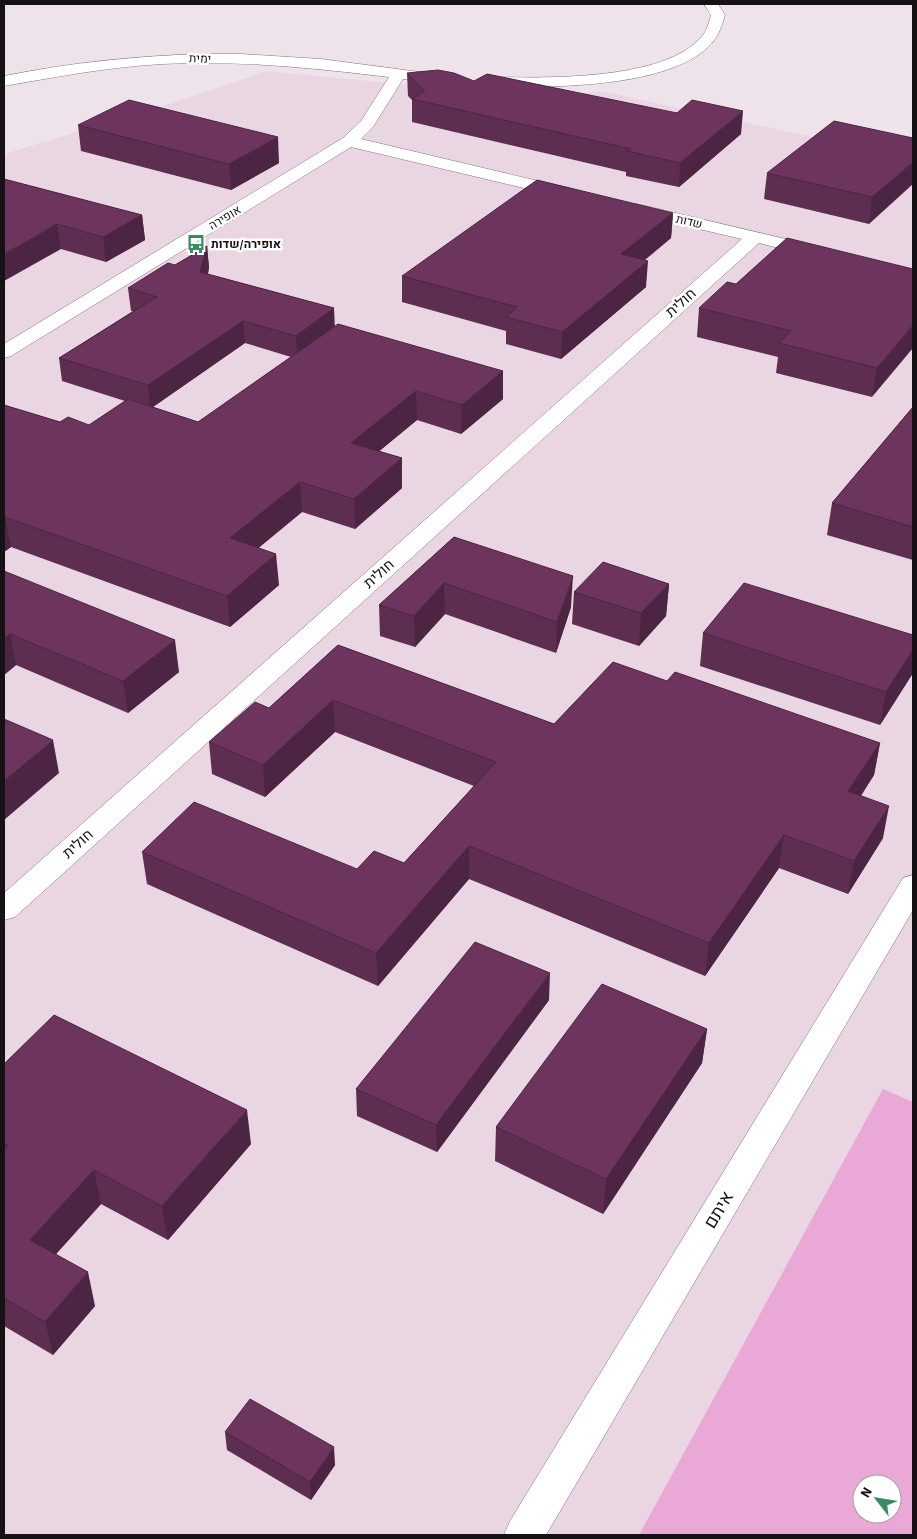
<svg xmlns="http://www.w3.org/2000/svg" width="917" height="1539" font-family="'Source Sans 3',Heebo,sans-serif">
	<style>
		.built { fill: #e9d6e2; fill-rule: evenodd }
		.green { fill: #e9a8d5; fill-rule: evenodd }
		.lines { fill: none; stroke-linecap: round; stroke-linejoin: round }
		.minor-casing { stroke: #7d7279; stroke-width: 1 }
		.minor { fill: #fff; fill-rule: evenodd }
		.wall { fill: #5e2e51; fill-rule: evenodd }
		.shaded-wall { fill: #4c2542 }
		.building { fill: #6d355e; stroke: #4c2542 }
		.labels { text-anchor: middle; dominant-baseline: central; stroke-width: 5; stroke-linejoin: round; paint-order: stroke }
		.far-street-label { font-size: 12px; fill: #151114; stroke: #fff }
		.far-poi-label { font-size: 12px; font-weight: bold; fill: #151114; stroke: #fff; text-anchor: start }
		.street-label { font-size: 15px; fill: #151114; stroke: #fff }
		.near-street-label { font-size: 18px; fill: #151114; stroke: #fff }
	</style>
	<rect width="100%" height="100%" fill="#efe3eb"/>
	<path class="built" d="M267,71L544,98L601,91L913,159V1535H4V154L150,110ZM862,1484H892V1514H862Z"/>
	<path class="green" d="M883,1089L913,1102V1535H639ZM862,1484H892V1514H862Z"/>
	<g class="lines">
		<g class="minor-casing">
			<g id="minor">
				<path d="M704,4H718L725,15C722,25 719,35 712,43C671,89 550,87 491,87L486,85L483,82L486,79L491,77C545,78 666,81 702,36C707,31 709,22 711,15Z"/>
				<path d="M202,54H241L321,59L450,76L453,79L450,82L445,84L403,79L373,127L361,139L572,189L575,193L572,197L566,198L351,147L11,356L4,358V344L343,138L361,121L389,77C313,68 238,60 162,64C108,67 56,77 4,86V76C69,63 135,56 202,54Z"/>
				<path d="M637,204L824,248L826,252L824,256L817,258L759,243L15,917L4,920V893L742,239L631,213L628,209L631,205Z"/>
				<path d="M913,875V910L546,1535H504L510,1521L903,878Z"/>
			</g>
		</g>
		<use href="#minor" class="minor"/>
	</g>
	<g class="wall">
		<path d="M407,73L474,81L741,134L679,187L626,176V172L412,122V100L408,96Z"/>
		<path d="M78,125L279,163L231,190L81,151Z"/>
		<path d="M913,138L869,224L764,199L767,173Z"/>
		<path d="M4,179L142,215L145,240L106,262L61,249Z"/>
		<path d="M673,213L671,238L645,260L646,287L561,359L506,344V331L402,302V276Z"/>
		<path d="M207,246L209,268L208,274L334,308V326L503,371V399L461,434L417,420L379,451L402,458V488L355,529L302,512L258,548L279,585L230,627L11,547L4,552V405L60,422L89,425L125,401L62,381L59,358L133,311H131L128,288L175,265ZM245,343L291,357L198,422L153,407Z"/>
		<path d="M913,269L872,397L776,373L778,357L697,337L699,308Z"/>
		<path d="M913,407V560L827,535L832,503Z"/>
		<path d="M454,537L571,607L556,653L445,614L415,647L380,636L379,605Z"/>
		<path d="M4,571L179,672L128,713L16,665L4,675Z"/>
		<path d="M669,584L666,616L639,646L572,624L574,592Z"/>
		<path d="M703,633L913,635V673L880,725L700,666Z"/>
		<path d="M338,645L554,724L667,681L880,743L874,775L861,796L883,838L848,894L779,868L705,976L469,879L378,986L147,884L142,852L357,869L404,863L474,786L335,732L265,797L212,774L209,742L269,708Z"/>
		<path d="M549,1000L437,1152L357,1116L356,1089Z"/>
		<path d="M707,1029L702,1063L603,1214L495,1161L496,1127Z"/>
		<path d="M4,1064L251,1144L168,1240L101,1204L56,1254L95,1306L53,1355L4,1326Z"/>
		<path d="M225,1432L335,1465L311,1500L227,1450Z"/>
	</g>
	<g class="shaded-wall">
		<path d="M743,111L741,134L679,187L680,163Z"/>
		<path d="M278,137L279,163L231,190L229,164Z"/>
		<path d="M913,162V184L869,224L872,197Z"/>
		<path d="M673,213L671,238L620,280L621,254Z"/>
		<path d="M142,215L145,240L106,262L103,237Z"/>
		<path d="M57,224L61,249L4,281V254Z"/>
		<path d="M207,246L209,268L202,294L200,272Z"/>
		<path d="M648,261L646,287L561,359L562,332Z"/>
		<path d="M334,308L335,331L297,358L296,336Z"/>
		<path d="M243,321L245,343L150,409L148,385Z"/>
		<path d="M913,325V348L872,397L877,368Z"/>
		<path d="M503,371V399L461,434L462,405Z"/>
		<path d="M416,391L417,420L353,473L351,443Z"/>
		<path d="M402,458V488L355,529L354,499Z"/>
		<path d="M300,482L302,512L233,569L230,538Z"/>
		<path d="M5,517L11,547L4,552V518Z"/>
		<path d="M276,554L279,585L230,627L227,596Z"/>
		<path d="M573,576L571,607L556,653L557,622Z"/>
		<path d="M444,583L445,614L415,647L414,616Z"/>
		<path d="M669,584L666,616L639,646L641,613Z"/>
		<path d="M10,634L16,665L4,675V638Z"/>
		<path d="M175,640L179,672L128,713L123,681Z"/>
		<path d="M913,650V673L880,725L886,692Z"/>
		<path d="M333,700L335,732L265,797L263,765Z"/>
		<path d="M53,740L59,773L4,820V781Z"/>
		<path d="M880,743L874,775L842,823L848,791Z"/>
		<path d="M889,806L883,838L848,894L854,861Z"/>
		<path d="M784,835L779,868L705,976L709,943Z"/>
		<path d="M469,846V879L378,986L376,953Z"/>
		<path d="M550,973L549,1000L437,1152L436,1125Z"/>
		<path d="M707,1029L702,1063L603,1214L606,1179Z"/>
		<path d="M247,1110L251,1144L168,1240L162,1206Z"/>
		<path d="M94,1170L101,1204L38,1274L30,1240Z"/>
		<path d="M88,1272L95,1306L53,1355L45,1322Z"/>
		<path d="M334,1447L335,1465L311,1500L310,1482Z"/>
	</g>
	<g class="building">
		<path d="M438,70L454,73L474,81L487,74L677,113L692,100L743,111L680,163L627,151L631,149L412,99L425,91L407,73Z"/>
		<path d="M129,100L278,137L229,164L78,125Z"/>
		<path d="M834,121L913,138V162L872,197L767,173Z"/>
		<path d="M4,179L142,215L103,237L57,224L4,254Z"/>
		<path d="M537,180L673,213L621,254L648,261L562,332L506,317L517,307L402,276Z"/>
		<path d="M787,238L913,269V325L877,368L779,343L791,331L699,308L727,282L736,284Z"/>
		<path d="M207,246L200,272L334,308L296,336L243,321L148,385L59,358L157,297L128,288L168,263L175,265Z"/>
		<path d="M338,324L503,371L462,405L416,391L351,443L402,458L354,499L300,482L230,538L276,554L227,596L5,517L4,518V405L60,422L68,417L89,425L128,399L198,422Z"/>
		<path d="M913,407V527L832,503Z"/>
		<path d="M454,537L573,576L557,622L444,583L414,616L379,605Z"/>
		<path d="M603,562L669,584L641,613L574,592Z"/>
		<path d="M4,571L175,640L123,681L10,634L4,638Z"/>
		<path d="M744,583L913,635V650L886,692L703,633Z"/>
		<path d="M338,645L554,724L613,662L667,681L675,672L880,743L848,791L889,806L854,861L784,835L709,943L469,846L376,953L142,852L194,802L357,869L374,851L404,863L496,762L333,700L263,765L209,742L255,702L269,708Z"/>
		<path d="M4,719L53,740L4,781Z"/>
		<path d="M475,942L550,973L436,1125L356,1089Z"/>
		<path d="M602,984L707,1029L606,1179L496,1127Z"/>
		<path d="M54,1015L247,1110L162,1206L94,1170L30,1240L88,1272L45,1322L4,1298V1150L8,1146L4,1144V1064Z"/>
		<path d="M250,1399L334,1447L310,1482L225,1432Z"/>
	</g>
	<defs>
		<g id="bus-bare" transform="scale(1.5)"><path d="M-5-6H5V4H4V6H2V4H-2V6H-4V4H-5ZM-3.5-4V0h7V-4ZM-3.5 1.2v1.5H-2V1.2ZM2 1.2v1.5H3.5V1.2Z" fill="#368d61" stroke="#fff" stroke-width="2.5" paint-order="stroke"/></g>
	</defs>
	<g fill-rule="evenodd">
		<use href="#bus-bare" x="196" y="244"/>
	</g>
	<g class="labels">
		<g class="far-street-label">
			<text transform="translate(200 59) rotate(1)">ימית</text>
			<text transform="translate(225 218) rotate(-31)">אופירה</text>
			<text transform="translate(689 222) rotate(13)">שדות</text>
		</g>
		<g class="far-poi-label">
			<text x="211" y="244">אופירה/שדות</text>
		</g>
		<g class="street-label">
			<text transform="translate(681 303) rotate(-42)">חולית</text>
			<text transform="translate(379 574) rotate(-42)">חולית</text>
			<text transform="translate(78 844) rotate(-42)">חולית</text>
		</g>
		<g class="near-street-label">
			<text transform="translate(719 1210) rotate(-59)">איתם</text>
		</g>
	</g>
	<rect width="917" height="1539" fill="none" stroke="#151114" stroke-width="10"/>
	<g transform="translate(877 1499) rotate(301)"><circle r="24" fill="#ffffff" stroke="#a1a0a1"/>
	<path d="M0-4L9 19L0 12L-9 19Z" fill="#368d61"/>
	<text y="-8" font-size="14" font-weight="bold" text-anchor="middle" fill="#151114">N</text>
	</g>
</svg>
